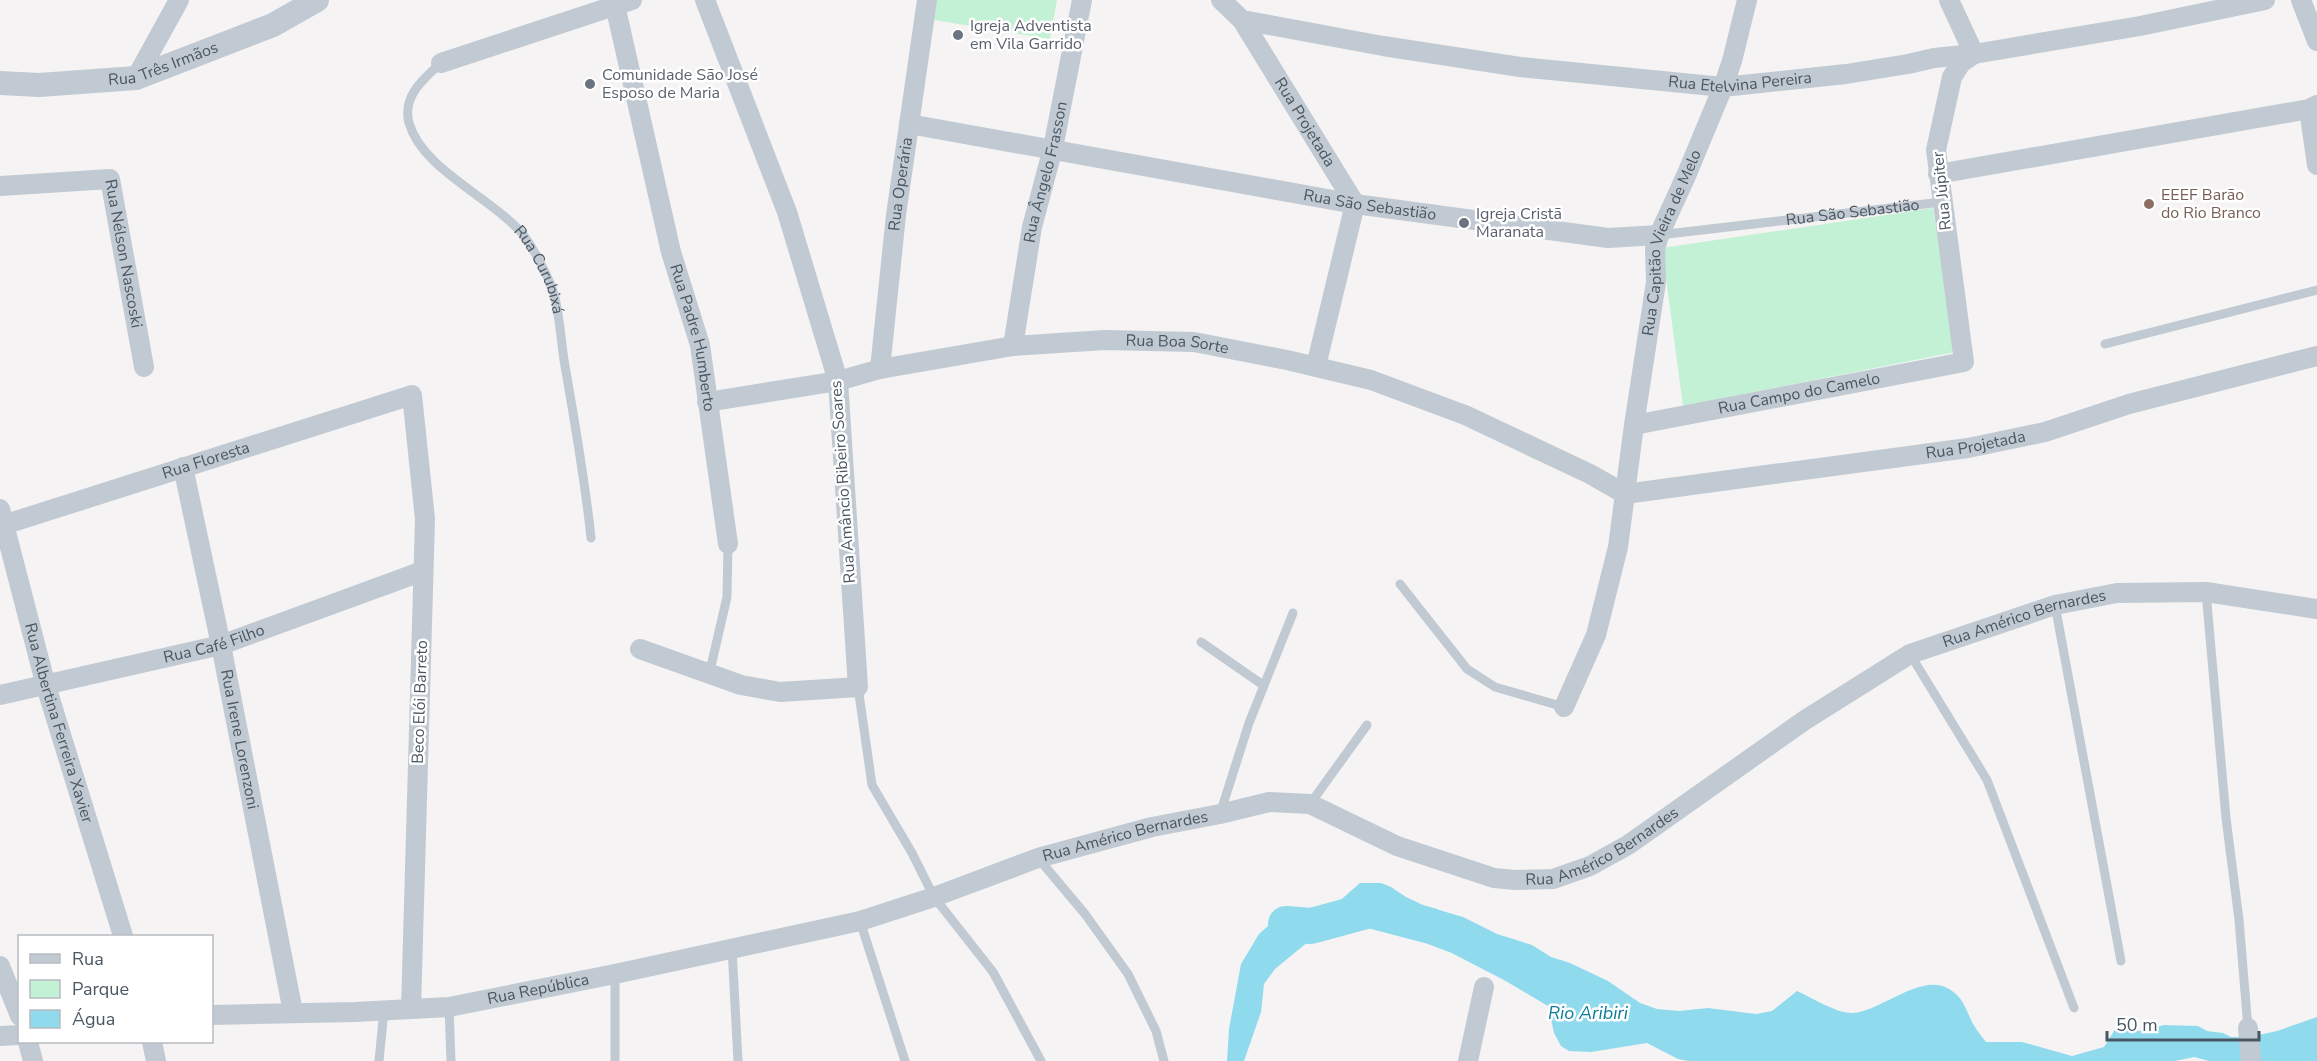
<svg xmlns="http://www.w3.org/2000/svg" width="2317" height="1061" font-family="'Nunito Sans',sans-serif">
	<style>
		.green { fill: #c3f1d5 }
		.water { fill: #90daee }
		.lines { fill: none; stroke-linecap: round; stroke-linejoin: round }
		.river { stroke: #90daee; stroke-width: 36 }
		.service { stroke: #c1cad2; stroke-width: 9 }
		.minor { stroke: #c1cad2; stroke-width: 20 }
		.tertiary { stroke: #c1cad2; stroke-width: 24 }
		.worship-dot { fill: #6b7280; stroke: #fff; stroke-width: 2 }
		.education-dot { fill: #8d6e63; stroke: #fff; stroke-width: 2 }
		.labels { text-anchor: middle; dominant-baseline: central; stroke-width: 5; stroke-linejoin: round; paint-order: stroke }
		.worship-label { font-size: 16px; fill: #5b616d; stroke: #fff; text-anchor: start }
		.street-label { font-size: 16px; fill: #4a5661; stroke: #fff }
		.education-label { font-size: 16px; fill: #785e54; stroke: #fff; text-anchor: start }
		.water-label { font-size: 18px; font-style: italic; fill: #0c7c9b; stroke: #fff }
	</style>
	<rect width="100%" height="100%" fill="#f5f3f3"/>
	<g class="green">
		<path d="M931,0H1057L1050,39L928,19Z"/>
		<path d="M1933,208L1955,352L1683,406L1662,248Z"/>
	</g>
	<path class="water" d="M1360,883H1381L1391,887L1406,897L1425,906L1463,917L1497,934L1532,945L1551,957L1570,963L1608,981L1640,1003L1657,1009L1679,1011L1708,1008L1756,1014L1772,1011L1797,991C1811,997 1837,1014 1853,1013C1882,1011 1921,972 1949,989C1966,999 1966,1013 1975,1027C1978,1032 1982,1037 1986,1042H2022L2072,1056L2104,1047L2116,1028L2140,1031L2164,1025L2198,1026L2207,1031L2223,1033L2231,1037H2250L2277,1031L2317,1017V1061H2209L2194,1057L2175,1061H1688L1678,1059L1647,1043L1591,1052L1569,1051L1561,1046L1554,1033L1548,1004L1544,994L1547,983L1538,969L1465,941L1451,934L1439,924L1377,903L1361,904L1342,914L1275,969L1264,984L1261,1012L1244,1061H1227L1229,1029L1241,964L1259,934L1276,919L1288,914L1307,915L1323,907L1336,904Z"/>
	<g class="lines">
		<path class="river" d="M1286,924L1311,926L1370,910L1431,926L1460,937L1514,965L1590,1010"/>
		<g class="service">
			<path id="s1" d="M441,63C423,79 402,97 409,123C423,171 493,197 525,237C534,250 550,279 554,294C560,317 561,343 565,366C575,423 585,480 591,538"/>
			<path id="s2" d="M1659,235L1942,202"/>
			<path d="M2105,344L2317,290"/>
			<path d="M1400,584L1467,669L1495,687L1564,707"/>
			<path d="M2206,592L2226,818L2239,920L2248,1028"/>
			<path d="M2055,605L2121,961"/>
			<path d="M1201,642L1263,685"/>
			<path d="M1910,654L1987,780L2074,1008"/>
			<path d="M709,675L727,597L728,544"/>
			<path d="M858,687L872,785L912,853L934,897L993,972L1041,1061"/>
			<path d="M1310,804L1367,725"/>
			<path d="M1220,814L1249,723L1293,613"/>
			<path d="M1038,858L1085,914L1128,974L1156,1031L1164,1061"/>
			<path d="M860,921L905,1061"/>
			<path d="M732,948L738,1061"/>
			<path d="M449,1007L451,1061"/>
			<path d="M379,1061L384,1010"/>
			<path d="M615,1061V974"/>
		</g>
		<g class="minor">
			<path id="s3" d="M1221,0L1242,20L1383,46L1520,67L1723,87L1846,74L1908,64L1934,58L1974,54L2140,26L2265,0"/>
			<path d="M2301,0L2317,41"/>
			<path id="s4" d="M615,5L671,252L700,345L728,544"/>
			<path id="s5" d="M1242,20L1355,204L1316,366"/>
			<path d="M441,63L632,0"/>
			<path d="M136,78L179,0"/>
			<path d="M2309,109L2317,165"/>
			<path id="s6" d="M909,124L1355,204L1608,238L1659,235"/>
			<path d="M1938,174L2309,109L2317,105"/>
			<path id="s7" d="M0,186L110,179L144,367"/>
			<path id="s8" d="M1013,346L1032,227L1053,148L1082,0"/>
			<path id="s9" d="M880,369L896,215L927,0"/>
			<path id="s10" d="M707,402L838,381L880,369L1013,346L1105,340L1194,342L1287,360L1371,380L1465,415L1590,474L1625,494"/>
			<path id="s11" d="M1634,425L1964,362L1936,150L1952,77L1961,63L1974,54L1949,0"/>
			<path id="s12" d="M183,467L221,645L293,1012"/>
			<path id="s13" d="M1625,494L1968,448L2045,432L2129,404L2317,356"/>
			<path id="s14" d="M0,509L46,686L123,936"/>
			<path id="s15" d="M0,526L412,395L425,519L411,1009"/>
			<path d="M640,649L741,685L780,692L858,687L838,381L787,212L705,0"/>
			<path id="s16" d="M0,695L221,645L423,571"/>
			<path id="s17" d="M1564,707L1596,635L1618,547L1634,425L1656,282L1655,249L1659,235L1686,176L1723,87L1732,61L1747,0"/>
			<path d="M0,966L20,1016"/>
			<path id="s18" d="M212,1015L355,1012L449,1007L615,974L860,921L934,897L1038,858L1152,827L1220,814L1269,802L1310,804L1397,846L1494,878L1515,880L1553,879L1590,866L1628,845L1805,720L1910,654L2055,605L2117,593L2206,592L2317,609"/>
			<path d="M2248,1028L2251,1061"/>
			<path d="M0,1036L20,1035"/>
			<path d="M28,1042L33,1061"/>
			<path d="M152,1042L156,1061"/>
			<path d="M1468,1061L1484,987"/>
		</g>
		<path class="tertiary" id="s19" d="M0,83L39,85L136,78L273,25L317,0"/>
	</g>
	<g class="worship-dot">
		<circle cx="958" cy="35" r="6"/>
		<circle cx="590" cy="84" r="6"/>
		<circle cx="1464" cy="223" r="6"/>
	</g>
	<circle class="education-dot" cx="2149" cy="204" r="6"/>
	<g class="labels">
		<g class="worship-label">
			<text x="970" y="26">Igreja Adventista<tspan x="970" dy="18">em Vila Garrido</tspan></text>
			<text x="602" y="75">Comunidade São José<tspan x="602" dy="18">Esposo de Maria</tspan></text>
			<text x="1476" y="214">Igreja Cristã<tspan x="1476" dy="18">Maranata</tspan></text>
		</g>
		<g class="street-label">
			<text stroke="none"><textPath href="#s19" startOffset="166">Rua Três Irmãos</textPath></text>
			<text stroke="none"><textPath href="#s3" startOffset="532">Rua Etelvina Pereira</textPath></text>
			<text stroke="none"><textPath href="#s5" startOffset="120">Rua Projetada</textPath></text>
			<text stroke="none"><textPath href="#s8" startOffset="177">Rua Ângelo Frasson</textPath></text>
			<text stroke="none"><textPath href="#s9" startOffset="186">Rua Operária</textPath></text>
			<text transform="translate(1942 191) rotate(-96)">Rua Júpiter</text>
			<text stroke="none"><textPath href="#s6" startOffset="468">Rua São Sebastião</textPath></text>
			<text stroke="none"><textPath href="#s2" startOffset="195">Rua São Sebastião</textPath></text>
			<text stroke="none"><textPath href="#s17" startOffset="480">Rua Capitão Vieira de Melo</textPath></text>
			<text stroke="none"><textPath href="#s7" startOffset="186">Rua Nélson Nascoski</textPath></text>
			<text stroke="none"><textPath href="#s1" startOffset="273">Rua Curubixá</textPath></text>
			<text stroke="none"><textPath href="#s4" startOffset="342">Rua Padre Humberto</textPath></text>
			<text stroke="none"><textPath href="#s10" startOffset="476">Rua Boa Sorte</textPath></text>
			<text stroke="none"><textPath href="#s11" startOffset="168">Rua Campo do Camelo</textPath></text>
			<text stroke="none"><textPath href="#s13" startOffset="354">Rua Projetada</textPath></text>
			<text stroke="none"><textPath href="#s15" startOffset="216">Rua Floresta</textPath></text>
			<text transform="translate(843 482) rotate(-94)">Rua Amâncio Ribeiro Soares</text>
			<text stroke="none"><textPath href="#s18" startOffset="1926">Rua Américo Bernardes</textPath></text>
			<text stroke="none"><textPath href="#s16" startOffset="220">Rua Café Filho</textPath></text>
			<text transform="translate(420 702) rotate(-88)">Beco Elói Barreto</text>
			<text stroke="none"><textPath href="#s14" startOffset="222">Rua Albertina Ferreira Xavier</textPath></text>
			<text stroke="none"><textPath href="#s12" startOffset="278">Rua Irene Lorenzoni</textPath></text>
			<text stroke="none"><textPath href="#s18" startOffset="936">Rua Américo Bernardes</textPath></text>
			<text stroke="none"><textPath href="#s18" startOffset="1440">Rua Américo Bernardes</textPath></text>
			<text stroke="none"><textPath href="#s18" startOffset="328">Rua República</textPath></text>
		</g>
		<g class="education-label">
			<text x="2161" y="195">EEEF Barão<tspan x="2161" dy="18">do Rio Branco</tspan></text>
		</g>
		<g class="water-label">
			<text x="1588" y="1013">Rio Aribiri</text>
		</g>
	</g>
	<rect x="18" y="935" width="195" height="108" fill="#ffffff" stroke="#b7bbc0" stroke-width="1.5"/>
	<rect x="30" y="954" width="30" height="9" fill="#c1cad2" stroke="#b7bbc0" stroke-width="1.5"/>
	<text x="72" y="965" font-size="18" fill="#4a5661">Rua</text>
	<rect x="30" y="980" width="30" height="18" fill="#c3f1d5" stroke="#b7bbc0" stroke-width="1.5"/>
	<text x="72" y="995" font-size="18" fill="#4a5661">Parque</text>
	<rect x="30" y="1010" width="30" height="18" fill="#90daee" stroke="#b7bbc0" stroke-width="1.5"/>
	<text x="72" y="1025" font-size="18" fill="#4a5661">Água</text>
	<path d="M2107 1031v9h152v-9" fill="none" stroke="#4a5661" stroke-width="3"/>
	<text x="2116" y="1031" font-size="18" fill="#4a5661" stroke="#ffffff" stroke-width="4.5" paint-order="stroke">50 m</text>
</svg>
